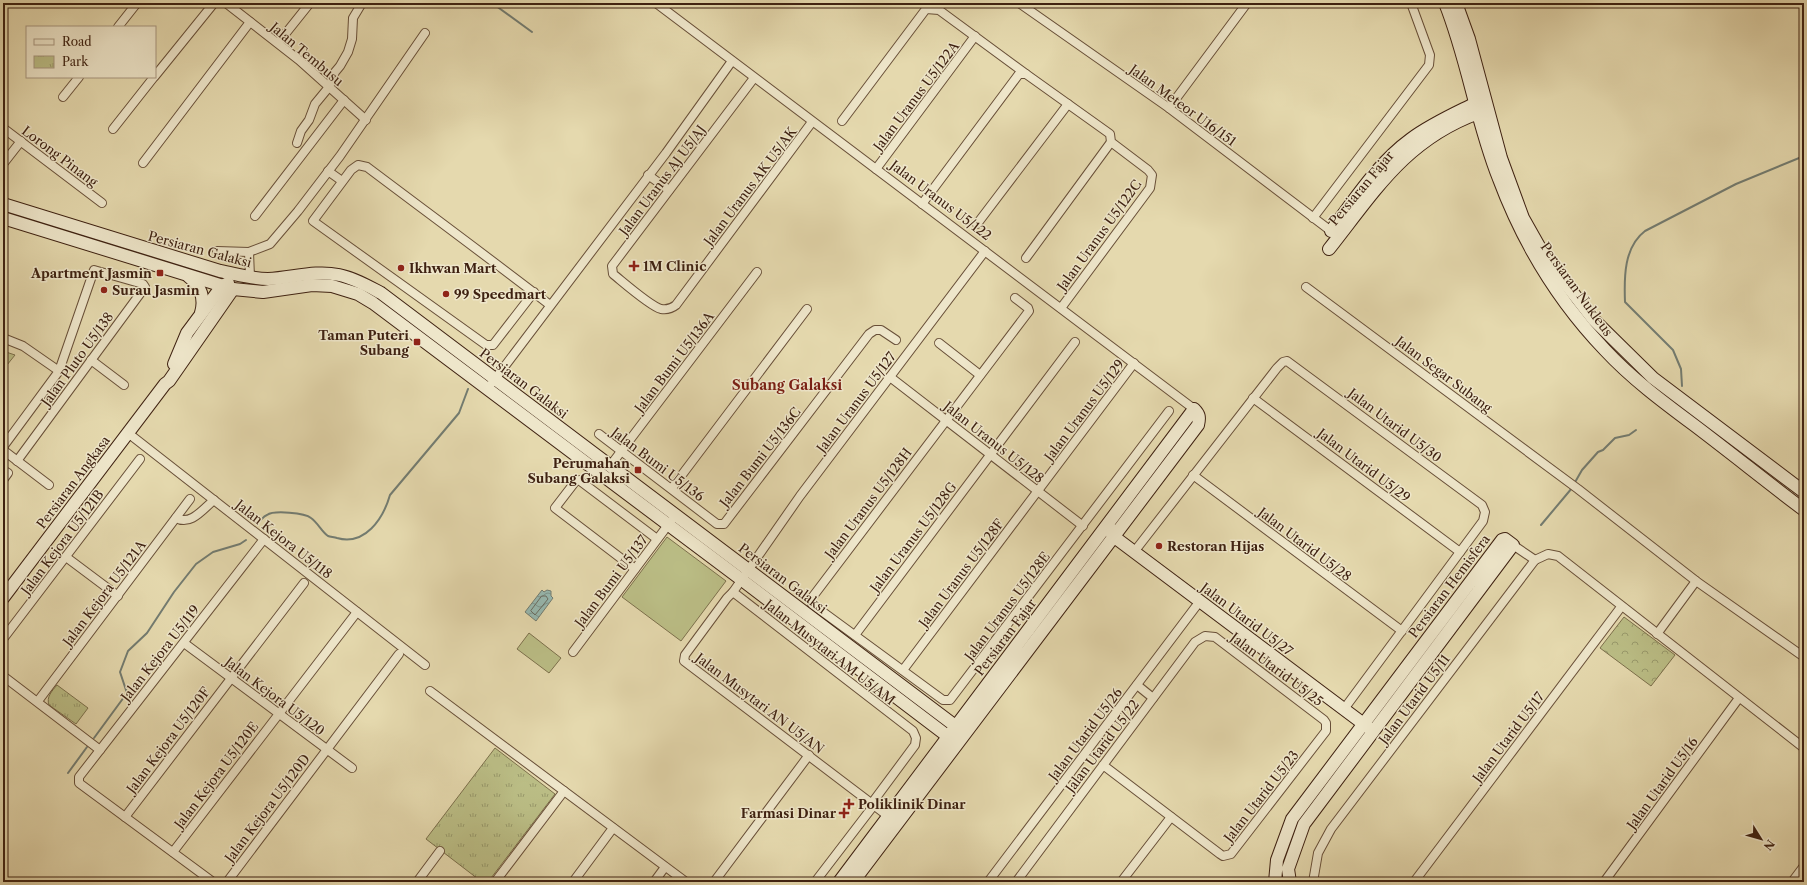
<svg xmlns="http://www.w3.org/2000/svg" width="1807" height="885" font-family="'Libre Caslon Text',serif">
	<style>
		.green { fill: #bbbe86; stroke: #7c704c }
		.forest { fill: url(#forest-crowns); stroke: #7c704c }
		.park { fill: url(#park-tufts); stroke: #7c704c }
		.water { fill: url(#water-waves); stroke: #737c71 }
		.lines { fill: none; stroke-linecap: round; stroke-linejoin: round }
		.shore { stroke: #6a6d61; stroke-width: 1 }
		.stream { stroke: #737c71; stroke-width: 2 }
		.street-casing { stroke: #684f38; stroke-width: 10 }
		.secondary-casing { stroke: #3e2111; stroke-width: 14 }
		.street { stroke: #eee6ca; stroke-width: 8 }
		.secondary { stroke: #eee6ca; stroke-width: 12 }
		.poi-dot { fill: #8f2418; stroke: #eee6ca; stroke-width: 1.5 }
		.labels { text-anchor: middle; dominant-baseline: central; stroke-width: 3; stroke-linejoin: round; paint-order: stroke }
		.street-label { font-size: 13px; fill: #3e2111; stroke: #eee6ca }
		.poi-label { font-size: 13px; font-weight: bold; fill: #3e2111; stroke: #eee6ca; text-anchor: start }
		.neighbourhood-label { font-size: 14px; font-weight: bold; fill: #7a1f14; stroke: #eee6ca }
	</style>
	<defs>
		<pattern id="forest-crowns" width="20" height="18" patternUnits="userSpaceOnUse"><rect width="20" height="18" fill="#bbbe86"/><path d="M2 6a3 3 0 1 1 6 0M12 15a3 3 0 1 1 6 0" fill="none" stroke="#999a6c"/></pattern>
		<pattern id="park-tufts" width="24" height="20" patternUnits="userSpaceOnUse"><rect width="24" height="20" fill="#bbbe86"/><path d="M3 7l-1-3M5 7V3M7 7l1-3M15 17l-1-3M17 17v-4M19 17l1-3" fill="none" stroke="#999a6c"/></pattern>
		<pattern id="water-waves" width="16" height="10" patternUnits="userSpaceOnUse"><rect width="16" height="10" fill="#97b9b1"/><path d="M0 5q4-4 8 0t8 0" fill="none" stroke="#7d968f"/></pattern>
	</defs>
	<rect width="100%" height="100%" fill="#e5d9ae"/>
	<filter id="stains"><feTurbulence type="fractalNoise" baseFrequency=".005" numOctaves="4"/><feColorMatrix values="0 0 0 0 .2 0 0 0 0 .09 0 0 0 0 .02 0 0 0 .5 -.17"/></filter>
	<radialGradient id="worn" r=".72"><stop offset=".6" stop-color="#630" stop-opacity="0"/><stop offset="1" stop-color="#630" stop-opacity=".3"/></radialGradient>
	<g class="green">
		<path d="M667,537L726,581L681,641L622,597Z"/>
		<path d="M529,633L561,658L549,673L517,649Z"/>
	</g>
	<path class="forest" d="M1624,617L1675,655L1651,686L1600,648Z"/>
	<g class="park">
		<path d="M3,351L15,355L3,370Z"/>
		<path d="M57,685L88,708L76,724L49,705C46,697 52,691 57,685Z"/>
		<path d="M495,748L555,794L488,882H482L426,839Z"/>
	</g>
	<path class="water" d="M542,590L544,592L547,590L551,591V596L553,598L536,621L525,612Z"/>
	<g class="lines">
		<path class="shore" d="M542,596H546L548,599L535,615L531,611Z"/>
		<g class="stream">
			<path d="M492,3L532,32"/>
			<path d="M1682,386L1681,369L1673,350L1625,302C1624,277 1624,247 1645,231L1736,184L1804,156"/>
			<path d="M1574,484L1582,470L1598,452L1603,450L1615,438L1629,435L1636,430"/>
			<path d="M260,521C262,519 264,516 267,515C274,510 305,513 311,518C318,523 322,532 328,536C330,537 334,537 337,538C365,546 383,519 390,495L459,413L468,389"/>
			<path d="M1541,525L1572,488"/>
			<path d="M94,738L127,693L120,672L128,651L147,633L174,592L196,564L213,552L240,544L246,540"/>
			<path d="M68,773L87,747"/>
		</g>
		<g class="street-casing">
			<g id="street">
				<path d="M226,3L299,60L366,120"/>
				<path d="M656,3L1194,409"/>
				<path d="M1019,3L1169,108L1331,231"/>
				<path d="M118,27L137,3"/>
				<path d="M278,43L310,3"/>
				<path d="M155,76L214,3"/>
				<path d="M754,78L612,266L613,274C623,282 650,306 661,309C667,310 671,309 676,305L812,122"/>
				<path d="M63,97L79,77"/>
				<path d="M1169,108L1247,3"/>
				<path d="M842,121L926,9L939,10L1026,74"/>
				<path d="M3,128L102,203"/>
				<path d="M113,129L154,77"/>
				<path d="M297,143L301,131L309,120L315,104L329,87L335,72L340,66L348,52L352,39L353,18L362,3"/>
				<path d="M143,163L250,22"/>
				<path d="M3,164L21,141"/>
				<path d="M876,169L975,36"/>
				<path d="M328,171L342,181"/>
				<path d="M648,175L669,190"/>
				<path d="M922,204L1019,74H1026L1110,134L1111,142L1148,170L1152,175L1150,188L1061,308"/>
				<path d="M255,216L344,100"/>
				<path d="M1313,218L1429,65L1430,55L1411,3"/>
				<path d="M977,224L1068,104"/>
				<path d="M217,251L249,252"/>
				<path d="M1026,258L1111,142"/>
				<path d="M250,277L249,252L270,244L298,211L340,156L425,33"/>
				<path d="M1306,287L1578,489L1696,581L1804,657"/>
				<path d="M534,292L493,345H486L313,221L351,170L358,165L367,167C428,213 489,258 550,305"/>
				<path d="M1015,298L1028,308L1029,311L811,599L812,604L943,700H950L1169,411"/>
				<path d="M3,338L23,346L59,371"/>
				<path d="M939,343L980,375"/>
				<path d="M91,360L124,385"/>
				<path d="M890,377L1083,526"/>
				<path d="M492,383L666,153L732,61"/>
				<path d="M1253,398L1460,552"/>
				<path d="M128,433L425,665"/>
				<path d="M599,434L717,524H724L869,334L875,330H881L896,340"/>
				<path d="M3,447L59,371L94,270L143,284L145,287L17,461"/>
				<path d="M3,450L49,485"/>
				<path d="M610,466L757,272"/>
				<path d="M3,470L8,473L3,480"/>
				<path d="M1193,475L1402,631"/>
				<path d="M672,488L807,309"/>
				<path d="M176,518C191,526 203,509 214,500"/>
				<path d="M1134,552L1277,368L1283,362L1287,361L1482,505L1485,512L1483,521L1344,709"/>
				<path d="M66,557L118,596"/>
				<path d="M1535,560L1548,554L1558,556L1804,748"/>
				<path d="M635,569L555,508L575,482L579,480L657,539"/>
				<path d="M733,592L727,598L685,655L684,661L888,816"/>
				<path d="M1657,634L1696,581"/>
				<path d="M855,635L1075,342"/>
				<path d="M3,639L140,459"/>
				<path d="M184,643L352,768"/>
				<path d="M573,652L671,521"/>
				<path d="M903,670L1134,363"/>
				<path d="M3,676L100,750"/>
				<path d="M1137,685L1153,698"/>
				<path d="M430,691L686,882"/>
				<path d="M38,701L190,499"/>
				<path d="M872,803L915,745L916,738L913,731L733,592L800,496L985,251"/>
				<path d="M125,817L304,583"/>
				<path d="M173,852L357,612"/>
				<path d="M213,882L79,783V777L264,539"/>
				<path d="M227,882L399,654"/>
				<path d="M417,882L440,851"/>
				<path d="M495,882L564,791"/>
				<path d="M573,882L613,828"/>
				<path d="M654,882L665,867"/>
				<path d="M714,882L809,755"/>
				<path d="M815,882L874,805"/>
				<path d="M988,882L1200,601"/>
				<path d="M1016,882L1195,642L1205,636L1215,637L1324,720L1326,723V731L1231,854L1223,856L1220,854L1103,765"/>
				<path d="M1121,882L1171,817"/>
				<path d="M1313,882L1318,853L1331,829L1535,560L1513,545"/>
				<path d="M1414,882L1621,607"/>
				<path d="M1604,882L1739,698"/>
				<path d="M1792,882L1804,866"/>
			</g>
		</g>
		<g class="secondary-casing">
			<g id="secondary">
				<path d="M1445,3C1468,60 1476,122 1499,179C1523,243 1558,301 1605,350C1631,378 1663,402 1694,425C1731,453 1767,482 1804,510"/>
				<path d="M1456,3L1469,39L1501,158L1523,218L1545,257L1594,320L1653,378L1804,492"/>
				<path d="M3,204L220,271C236,274 252,279 268,279C292,278 315,270 339,275C354,278 368,286 381,293L962,731"/>
				<path d="M3,218L233,289L263,292L312,285L332,286L358,294L373,303L742,580L954,741"/>
				<path d="M1331,231C1355,199 1378,163 1411,139C1431,124 1454,114 1476,103"/>
				<path d="M1329,249C1375,191 1405,140 1478,113"/>
				<path d="M189,277C201,285 205,299 201,313"/>
				<path d="M174,364L187,333L222,286L228,283"/>
				<path d="M1111,529V532L1113,536L1369,728"/>
				<path d="M3,598L165,384L169,381L233,289"/>
				<path d="M839,882L1194,409C1199,414 1200,417 1198,425L853,882"/>
				<path d="M1275,882L1277,860L1292,819L1502,540L1505,539L1513,545L1304,824L1288,869L1290,882"/>
			</g>
		</g>
		<use href="#street" class="street"/>
		<use href="#secondary" class="secondary"/>
	</g>
	<g class="poi-dot">
		<path d="M632 260h4v4h4v4h-4v4h-4v-4h-4v-4h4z"/>
		<circle cx="401" cy="268" r="4"/>
		<rect x="156" y="269" width="8" height="8" rx="2"/>
		<circle cx="104" cy="290" r="4"/>
		<circle cx="446" cy="294" r="4"/>
		<rect x="413" y="338" width="8" height="8" rx="2"/>
		<rect x="634" y="466" width="8" height="8" rx="2"/>
		<circle cx="1159" cy="546" r="4"/>
		<path d="M847 798h4v4h4v4h-4v4h-4v-4h-4v-4h4z"/>
		<path d="M842 807h4v4h4v4h-4v4h-4v-4h-4v-4h4z"/>
	</g>
	<g class="labels">
		<g class="street-label">
			<text transform="translate(307 54) rotate(40)">Jalan Tembusu</text>
			<text transform="translate(916 96) rotate(-53)">Jalan Uranus U5/122A</text>
			<text transform="translate(1183 105) rotate(36)">Jalan Meteor U16/151</text>
			<text transform="translate(60 156) rotate(37)">Lorong Pinang</text>
			<text transform="translate(662 180) rotate(-53)">Jalan Uranus AJ U5/AJ</text>
			<text transform="translate(750 186) rotate(-53)">Jalan Uranus AK U5/AK</text>
			<text transform="translate(1361 188) rotate(-50)">Persiaran Fajar</text>
			<text transform="translate(941 200) rotate(37)">Jalan Uranus U5/122</text>
			<text transform="translate(1099 235) rotate(-54)">Jalan Uranus U5/122C</text>
			<text transform="translate(200 249) rotate(15)">Persiaran Galaksi</text>
			<text transform="translate(1577 289) rotate(54)">Persiaran Nukleus</text>
			<text transform="translate(77 359) rotate(-54)">Jalan Pluto U5/138</text>
			<text transform="translate(674 362) rotate(-53)">Jalan Bumi U5/136A</text>
			<text transform="translate(1444 374) rotate(37)">Jalan Segar Subang</text>
			<text transform="translate(524 383) rotate(37)">Persiaran Galaksi</text>
			<text transform="translate(856 402) rotate(-53)">Jalan Uranus U5/127</text>
			<text transform="translate(1084 410) rotate(-53)">Jalan Uranus U5/129</text>
			<text transform="translate(1395 425) rotate(37)">Jalan Utarid U5/30</text>
			<text transform="translate(994 442) rotate(38)">Jalan Uranus U5/128</text>
			<text transform="translate(760 457) rotate(-52)">Jalan Bumi U5/136C</text>
			<text transform="translate(658 464) rotate(37)">Jalan Bumi U5/136</text>
			<text transform="translate(1364 465) rotate(37)">Jalan Utarid U5/29</text>
			<text transform="translate(73 482) rotate(-53)">Persiaran Angkasa</text>
			<text transform="translate(868 503) rotate(-53)">Jalan Uranus U5/128H</text>
			<text transform="translate(913 537) rotate(-53)">Jalan Uranus U5/128G</text>
			<text transform="translate(284 539) rotate(38)">Jalan Kejora U5/118</text>
			<text transform="translate(62 542) rotate(-53)">Jalan Kejora U5/121B</text>
			<text transform="translate(1305 544) rotate(37)">Jalan Utarid U5/28</text>
			<text transform="translate(961 573) rotate(-53)">Jalan Uranus U5/128F</text>
			<text transform="translate(783 578) rotate(37)">Persiaran Galaksi</text>
			<text transform="translate(611 581) rotate(-53)">Jalan Bumi U5/137</text>
			<text transform="translate(1449 586) rotate(-53)">Persiaran Hemisfera</text>
			<text transform="translate(104 593) rotate(-53)">Jalan Kejora U5/121A</text>
			<text transform="translate(1007 606) rotate(-53)">Jalan Uranus U5/128E</text>
			<text transform="translate(1247 619) rotate(37)">Jalan Utarid U5/27</text>
			<text transform="translate(1005 637) rotate(-53)">Persiaran Fajar</text>
			<text transform="translate(830 652) rotate(38)">Jalan Musytari AM U5/AM</text>
			<text transform="translate(160 653) rotate(-52)">Jalan Kejora U5/119</text>
			<text transform="translate(1277 669) rotate(37)">Jalan Utarid U5/25</text>
			<text transform="translate(275 696) rotate(37)">Jalan Kejora U5/120</text>
			<text transform="translate(1414 699) rotate(-53)">Jalan Utarid U5/11</text>
			<text transform="translate(760 703) rotate(37)">Jalan Musytari AN U5/AN</text>
			<text transform="translate(1085 734) rotate(-53)">Jalan Utarid U5/26</text>
			<text transform="translate(1508 737) rotate(-53)">Jalan Utarid U5/17</text>
			<text transform="translate(168 740) rotate(-53)">Jalan Kejora U5/120F</text>
			<text transform="translate(1102 746) rotate(-53)">Jalan Utarid U5/22</text>
			<text transform="translate(216 775) rotate(-53)">Jalan Kejora U5/120E</text>
			<text transform="translate(1662 783) rotate(-54)">Jalan Utarid U5/16</text>
			<text transform="translate(1261 796) rotate(-52)">Jalan Utarid U5/23</text>
			<text transform="translate(267 808) rotate(-53)">Jalan Kejora U5/120D</text>
		</g>
		<g class="poi-label">
			<text x="643" y="266">1M Clinic</text>
			<text x="409" y="268">Ikhwan Mart</text>
			<text x="152" y="273" text-anchor="end">Apartment Jasmin</text>
			<text x="112" y="290">Surau Jasmin</text>
			<text x="454" y="294">99 Speedmart</text>
			<text x="409" y="335" text-anchor="end">Taman Puteri<tspan x="409" dy="15">Subang</tspan></text>
			<text x="630" y="463" text-anchor="end">Perumahan<tspan x="630" dy="15">Subang Galaksi</tspan></text>
			<text x="1167" y="546">Restoran Hijas</text>
			<text x="858" y="804">Poliklinik Dinar</text>
			<text x="836" y="813" text-anchor="end">Farmasi Dinar</text>
		</g>
		<g class="neighbourhood-label">
			<text x="787" y="385">Subang Galaksi</text>
		</g>
	</g>
	<rect width="1807" height="885" fill="none" stroke="#e5d9ae" stroke-width="16"/>
	<rect x="4" y="4" width="1799" height="877" fill="none" stroke="#3e2111" stroke-width="2"/>
	<rect x="8" y="8" width="1791" height="869" fill="none" stroke="#3e2111"/>
	<rect x="26" y="26" width="130" height="52" fill="#eee6ca" stroke="#a89780"/>
	<rect x="34" y="39" width="20" height="6" fill="#eee6ca" stroke="#a89780"/>
	<text x="62" y="46" font-size="12" fill="#3e2111">Road</text>
	<rect x="34" y="56" width="20" height="12" fill="url(#park-tufts)" stroke="#a89780"/>
	<text x="62" y="66" font-size="12" fill="#3e2111">Park</text>
	<g transform="translate(1761 839) rotate(127)" stroke="#eee6ca" stroke-width="3" paint-order="stroke">
	<path d="M0-3L7 15L0 10L-7 15Z" fill="#3e2111"/>
	<text y="-6" font-size="11" font-weight="bold" text-anchor="middle" fill="#3e2111">N</text>
	</g>
	<rect width="100%" height="100%" filter="url(#stains)"/>
	<rect width="100%" height="100%" fill="url(#worn)"/>
</svg>
